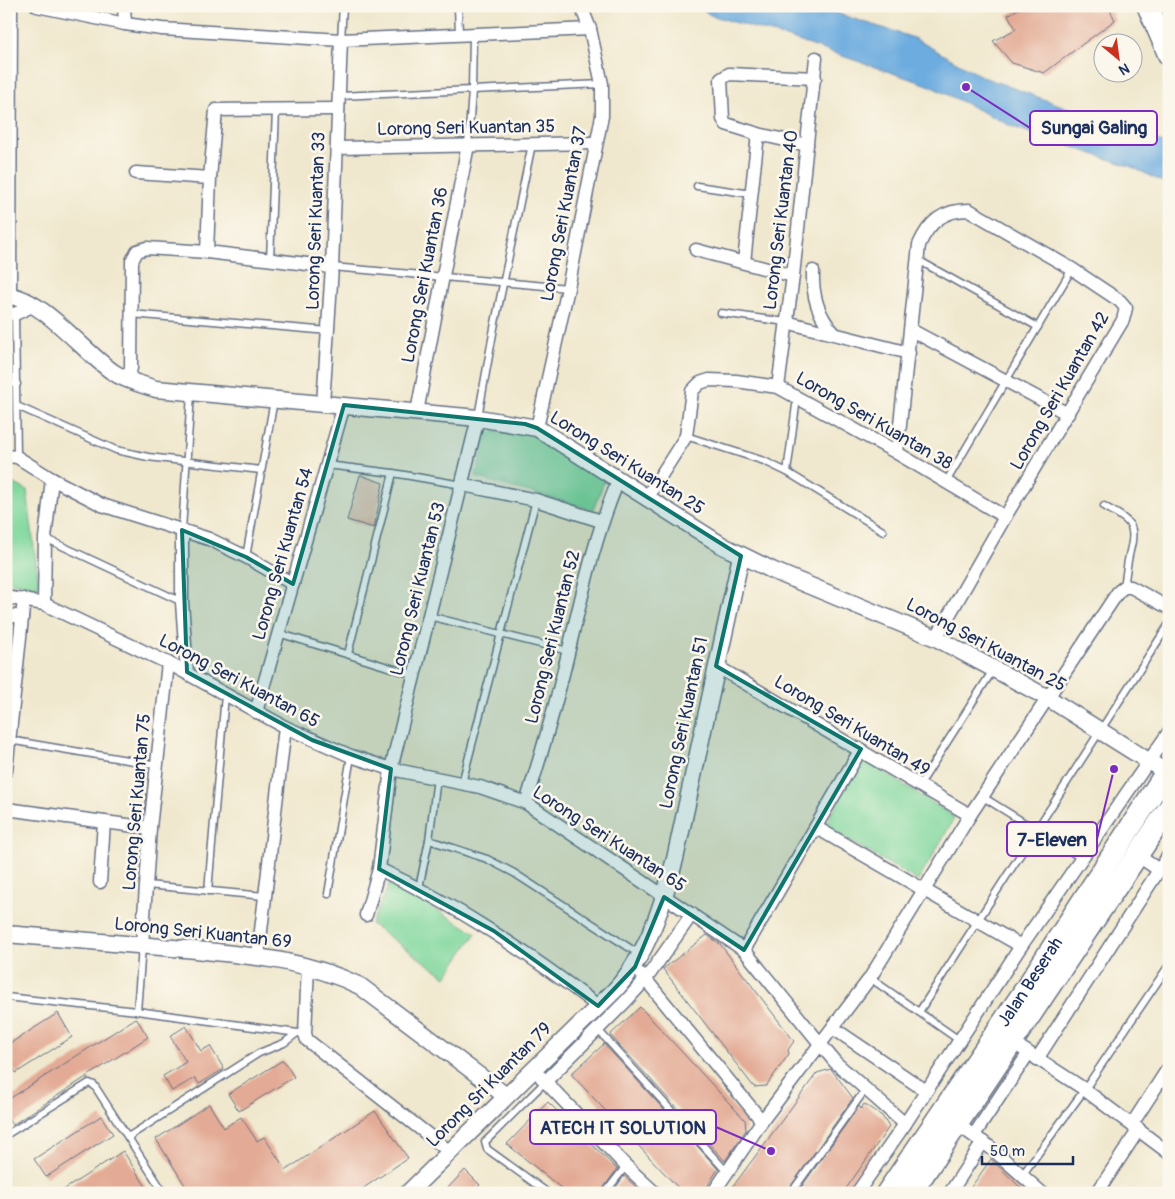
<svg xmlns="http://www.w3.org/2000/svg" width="1175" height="1199" font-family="Pangolin,sans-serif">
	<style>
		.green { fill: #7fd79c; stroke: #4d837d }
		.water { fill: #6cacdf; stroke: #446e9e }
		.building { fill: #e3ab95 }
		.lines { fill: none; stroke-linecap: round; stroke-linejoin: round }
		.service-casing { stroke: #667085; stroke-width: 9 }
		.minor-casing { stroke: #667085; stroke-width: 15 }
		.tertiary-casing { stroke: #667085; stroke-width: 19 }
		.trunk-casing { stroke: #667085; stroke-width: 24 }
		.service { stroke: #fff; stroke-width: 6 }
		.minor { stroke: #fff; stroke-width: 12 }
		.tertiary { stroke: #fff; stroke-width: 16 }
		.trunk { stroke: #fff; stroke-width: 21 }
		.marked { fill: #0f766e; fill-opacity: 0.2; stroke: #0f766e; stroke-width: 4; stroke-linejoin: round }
		.labels { text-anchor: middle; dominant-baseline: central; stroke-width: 5; stroke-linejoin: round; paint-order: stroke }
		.street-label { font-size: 18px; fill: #1b2f5e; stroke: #fbf7ec }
		.leader { fill: none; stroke: #7b2cbf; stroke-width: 2 }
		.callout-dot { fill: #7b2cbf; stroke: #fbf7ec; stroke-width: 2 }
		.callout { fill: #fbf7ec; stroke: #7b2cbf; stroke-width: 2 }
		.callout-label { font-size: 19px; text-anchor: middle; font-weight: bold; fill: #1b2f5e }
	</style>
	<rect width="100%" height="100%" fill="#fbf7ec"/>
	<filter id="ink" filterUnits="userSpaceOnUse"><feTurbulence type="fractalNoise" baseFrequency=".02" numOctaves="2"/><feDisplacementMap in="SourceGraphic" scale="10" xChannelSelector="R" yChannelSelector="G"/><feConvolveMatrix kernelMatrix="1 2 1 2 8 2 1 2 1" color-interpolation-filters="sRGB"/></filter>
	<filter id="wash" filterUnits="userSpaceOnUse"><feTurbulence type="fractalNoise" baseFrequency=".0096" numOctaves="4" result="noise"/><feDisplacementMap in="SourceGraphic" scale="20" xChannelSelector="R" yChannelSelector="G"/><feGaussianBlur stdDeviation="1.12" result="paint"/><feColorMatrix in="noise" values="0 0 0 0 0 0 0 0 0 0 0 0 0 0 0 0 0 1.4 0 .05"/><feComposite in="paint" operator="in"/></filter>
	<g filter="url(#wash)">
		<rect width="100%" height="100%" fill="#f0e8ce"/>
		<g class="green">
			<path d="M487,431L542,436L605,479L593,510L476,477Z"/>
			<path d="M6,480L27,490L39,587L6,581Z"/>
			<path d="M861,758L955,817L918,881L825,826Z"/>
			<path d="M390,883L476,933L446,977L371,924Z"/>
		</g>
		<path class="water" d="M699,6H814L914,38L983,77L1169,145V185L1132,167L1013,127L928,85L789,38L710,15Z"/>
		<g id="blocks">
			<g class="building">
				<path d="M1023,6H1108L1115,20L1044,73L1012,63L993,41L1016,29L1008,15Z"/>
				<path d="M360,475L383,483L374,528L347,520Z"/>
				<path d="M707,935L720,944L794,1041L788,1050L789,1054L766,1086L754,1087L663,969Z"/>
				<path d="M640,1007L745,1120L746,1130L725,1161L612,1037L611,1034Z"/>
				<path d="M58,1013L72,1037L16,1073L6,1058V1046Z"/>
				<path d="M136,1018L148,1037L12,1125L6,1116V1101Z"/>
				<path d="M186,1026L201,1051L210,1046L224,1069L199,1084L195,1078L172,1091L163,1076L186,1062L170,1036Z"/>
				<path d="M604,1044L718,1169L703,1193H683L571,1074Z"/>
				<path d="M283,1060L294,1077L239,1111L228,1094Z"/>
				<path d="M831,1069L853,1098L786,1193H728L817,1073Z"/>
				<path d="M548,1102L617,1169L600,1193H567L507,1144Z"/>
				<path d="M209,1104L224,1128L241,1117L257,1141L264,1137L286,1170L375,1111L408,1158L356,1193H190L156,1139Z"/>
				<path d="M864,1104L882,1116L889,1127L843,1193H797L859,1106L861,1109Z"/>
				<path d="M101,1116L113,1134L46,1177L34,1159Z"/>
				<path d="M123,1151L150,1193H59Z"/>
				<path d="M991,1159L1026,1193H967Z"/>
				<path d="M465,1170L480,1185L473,1193H443Z"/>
				<path d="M624,1176L643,1193H612Z"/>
			</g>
		</g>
	</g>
	<g filter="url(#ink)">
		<use href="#blocks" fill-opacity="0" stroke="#667085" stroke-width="1"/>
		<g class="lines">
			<g class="service-casing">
				<g id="service">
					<path d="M458,6L459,35"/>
					<path d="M341,40L343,6"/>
					<path d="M339,96L602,84"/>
					<path d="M468,145L472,91L473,35"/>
					<path d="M697,186L752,194"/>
					<path d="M270,260L276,110"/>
					<path d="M918,260L1038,327"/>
					<path d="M332,267L568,288"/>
					<path d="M721,313L786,322"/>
					<path d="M15,314L17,457"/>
					<path d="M131,314L329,331"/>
					<path d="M6,383L17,384"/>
					<path d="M17,406L116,450L148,457L261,470"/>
					<path d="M478,417L494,328L532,144"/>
					<path d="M686,436L764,461L787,472L883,531"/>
					<path d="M327,465L393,473L462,485"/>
					<path d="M787,472L797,398"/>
					<path d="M946,482L1072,269"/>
					<path d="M1104,506C1127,520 1138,522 1130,551C1127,563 1126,575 1124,587"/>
					<path d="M182,530L191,394"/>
					<path d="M45,538L182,602"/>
					<path d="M246,557L274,400"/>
					<path d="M429,616L568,651"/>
					<path d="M278,633L414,675"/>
					<path d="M348,654L393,473"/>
					<path d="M9,740L157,765"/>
					<path d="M462,783L536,500"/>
					<path d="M919,786L993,670"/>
					<path d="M983,797L1081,858"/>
					<path d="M429,840L487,859L514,873L639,954"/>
					<path d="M1159,870L1169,876"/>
					<path d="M147,885L264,896"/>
					<path d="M419,888L429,840L437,778"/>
					<path d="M208,891L225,695"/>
					<path d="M328,894L351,756"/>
					<path d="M870,978L959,1040"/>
					<path d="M6,997L137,1011L305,1034"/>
					<path d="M137,1011L142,947"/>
					<path d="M919,1012L1169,624"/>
					<path d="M599,1031L727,1172"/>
					<path d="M546,1081L485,1142L487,1149L548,1193"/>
					<path d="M6,1135L89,1083L94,1085L164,1193"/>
					<path d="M128,1137L259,1053L284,1043L297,1033"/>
					<path d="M1023,1174L1085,1089L1169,965"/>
					<path d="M605,1193L626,1166"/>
					<path d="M791,1193L865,1090"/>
				</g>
			</g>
			<g class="minor-casing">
				<g id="minor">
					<path d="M37,6L125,24L162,29L341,40L590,29"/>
					<path d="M124,6L125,24"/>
					<path d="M758,134L726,124L723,119L721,79L729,74L815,78"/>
					<path d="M338,148L595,143"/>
					<path d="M136,173L210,178"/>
					<path d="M696,250L793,276"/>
					<path d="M207,252L210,178L216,110L338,109"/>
					<path d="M744,262L758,134L807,145"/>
					<path d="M813,271C812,294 818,316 834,333"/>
					<path d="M10,295L11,6"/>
					<path d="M6,313L15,314L32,306"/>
					<path d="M786,322L909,353"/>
					<path d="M911,330L1068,414"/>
					<path d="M128,380L131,368L132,261L137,251L147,248L207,252L332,267"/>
					<path d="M778,387L793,276L816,58"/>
					<path d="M323,404L332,267L341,40"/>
					<path d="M417,412L468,145"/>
					<path d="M537,428L568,288L602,116V84L590,29L581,6"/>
					<path d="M897,453L919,245C929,222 943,210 969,210L1072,269L1120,301L1126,308L1123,320L1005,517L936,638"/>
					<path d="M6,456L17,457L52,479L102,505L209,539L246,557L293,584"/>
					<path d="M463,485L536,500L601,521"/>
					<path d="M646,499L686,436L692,391L700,383L709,380L736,381L778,387L897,453L1005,517"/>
					<path d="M182,530V602L187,672"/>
					<path d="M6,597L44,604L168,663L285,727L351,756L391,769L480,787L526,803L744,950L835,1062L905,1124"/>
					<path d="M44,604L45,538L52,479"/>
					<path d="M6,615L22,617"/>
					<path d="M716,666L970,815"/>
					<path d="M256,712L344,405"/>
					<path d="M6,771L24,599"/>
					<path d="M526,803C542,752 557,701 569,649C583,591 595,536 618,481"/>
					<path d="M6,809L150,828"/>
					<path d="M817,828L1021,946"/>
					<path d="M379,869C458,906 528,953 598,1006"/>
					<path d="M1159,870L1169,855"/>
					<path d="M100,882L104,822"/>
					<path d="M366,915L379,869L391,769L478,418"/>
					<path d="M142,945L150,828L168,663"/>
					<path d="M744,950L861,749"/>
					<path d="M258,956L285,727"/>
					<path d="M308,966L305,1034L307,1040L450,1152"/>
					<path d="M641,974L762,1121"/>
					<path d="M833,1028L926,1091"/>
					<path d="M1012,1042L1081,1087L1169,1153"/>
					<path d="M1037,1059L1159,870L1137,855"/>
					<path d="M541,1077L626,1166L655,1193"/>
					<path d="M546,1081L625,1002L646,979L692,914"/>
					<path d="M957,1124L991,1148L1042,1193"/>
					<path d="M1132,1124L1169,1067"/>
					<path d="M974,1135L1028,1054"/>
					<path d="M713,1193L762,1121L870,978L970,815L1118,592L1124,587H1131L1169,608"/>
					<path d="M857,1193L905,1124L1021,946L1169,732"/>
					<path d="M950,1193L983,1142"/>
					<path d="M1097,1193L1139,1129"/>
				</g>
			</g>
			<g class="tertiary-casing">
				<g id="tertiary">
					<path d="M6,295C44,299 82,351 113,372C126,381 141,384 156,389L478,418L537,428L723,546L774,571L936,638L1048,698L1169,774"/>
					<path d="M6,934C66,939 126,944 185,949C246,955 305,959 360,986L506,1096"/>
					<path d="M408,1193L615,990C648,954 662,906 675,859L741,556"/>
				</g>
			</g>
			<g class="trunk-casing">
				<g id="trunk">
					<path d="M1148,6L1169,55"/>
					<path id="s1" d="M887,1193L1019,999L1169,768"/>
					<path d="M911,1193L1169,808"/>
				</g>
			</g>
			<use href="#service" class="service"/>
			<use href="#minor" class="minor"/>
			<use href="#tertiary" class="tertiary"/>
			<use href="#trunk" class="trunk"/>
		</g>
	</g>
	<path class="marked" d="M344,405L525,424L537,428L741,556L716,666L861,749L744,950L664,897L635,967L598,1006L494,931L379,869L391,769L312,740L187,672L182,530L246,557L293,584Z"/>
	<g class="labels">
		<g class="street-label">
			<text transform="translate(466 128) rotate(-1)">Lorong Seri Kuantan 35</text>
			<text transform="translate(564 214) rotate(-79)">Lorong Seri Kuantan 37</text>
			<text transform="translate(781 220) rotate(-83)">Lorong Seri Kuantan 40</text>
			<text transform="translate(316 221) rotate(-88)">Lorong Seri Kuantan 33</text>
			<text transform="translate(425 275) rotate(-79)">Lorong Seri Kuantan 36</text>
			<text transform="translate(1060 391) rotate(-60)">Lorong Seri Kuantan 42</text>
			<text transform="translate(874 421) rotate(30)">Lorong Seri Kuantan 38</text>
			<text transform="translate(627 463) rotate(32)">Lorong Seri Kuantan 25</text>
			<text transform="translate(283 554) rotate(-74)">Lorong Seri Kuantan 54</text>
			<text transform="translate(418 589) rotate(-76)">Lorong Seri Kuantan 53</text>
			<text transform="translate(553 637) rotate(-76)">Lorong Seri Kuantan 52</text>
			<text transform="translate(986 645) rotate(28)">Lorong Seri Kuantan 25</text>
			<text transform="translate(239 681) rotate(28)">Lorong Seri Kuantan 65</text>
			<text transform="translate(684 723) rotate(-78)">Lorong Seri Kuantan 51</text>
			<text transform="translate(852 726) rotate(31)">Lorong Seri Kuantan 49</text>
			<text transform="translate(137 802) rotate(-85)">Lorong Seri Kuantan 75</text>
			<text transform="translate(609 839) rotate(33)">Lorong Seri Kuantan 65</text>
			<text transform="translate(203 933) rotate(6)">Lorong Seri Kuantan 69</text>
			<text stroke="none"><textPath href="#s1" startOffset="255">Jalan Beserah</textPath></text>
			<text transform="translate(489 1085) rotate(-45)">Lorong Sri Kuantan 79</text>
		</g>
	</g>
	<path class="leader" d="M966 87L1030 128M1114 769L1097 839M771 1151L716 1127"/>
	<g class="callout-dot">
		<circle cx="966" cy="87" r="5"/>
		<circle cx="1114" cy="769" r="5"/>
		<circle cx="771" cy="1151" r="5"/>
	</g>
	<g class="callout">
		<rect x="1030" y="111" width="127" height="34" rx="5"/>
		<rect x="1007" y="822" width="90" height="34" rx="5"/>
		<rect x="530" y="1110" width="186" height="34" rx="5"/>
	</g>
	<g class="callout-label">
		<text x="1094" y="134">Sungai Galing</text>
		<text x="1052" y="846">7-Eleven</text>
		<text x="623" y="1134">ATECH IT SOLUTION</text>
	</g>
	<rect width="1175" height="1199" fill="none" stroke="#fbf7ec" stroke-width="25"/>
	<g transform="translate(1118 58) rotate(151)"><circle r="24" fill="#fbf7ec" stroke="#a1a7b3"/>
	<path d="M0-4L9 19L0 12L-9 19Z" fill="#c8321e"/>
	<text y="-8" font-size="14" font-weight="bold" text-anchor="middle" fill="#1b2f5e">N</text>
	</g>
	<path d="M982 1156v8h91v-8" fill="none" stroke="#1b2f5e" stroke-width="2.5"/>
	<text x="990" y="1156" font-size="15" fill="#1b2f5e" stroke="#fbf7ec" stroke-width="4" paint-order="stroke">50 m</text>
</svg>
